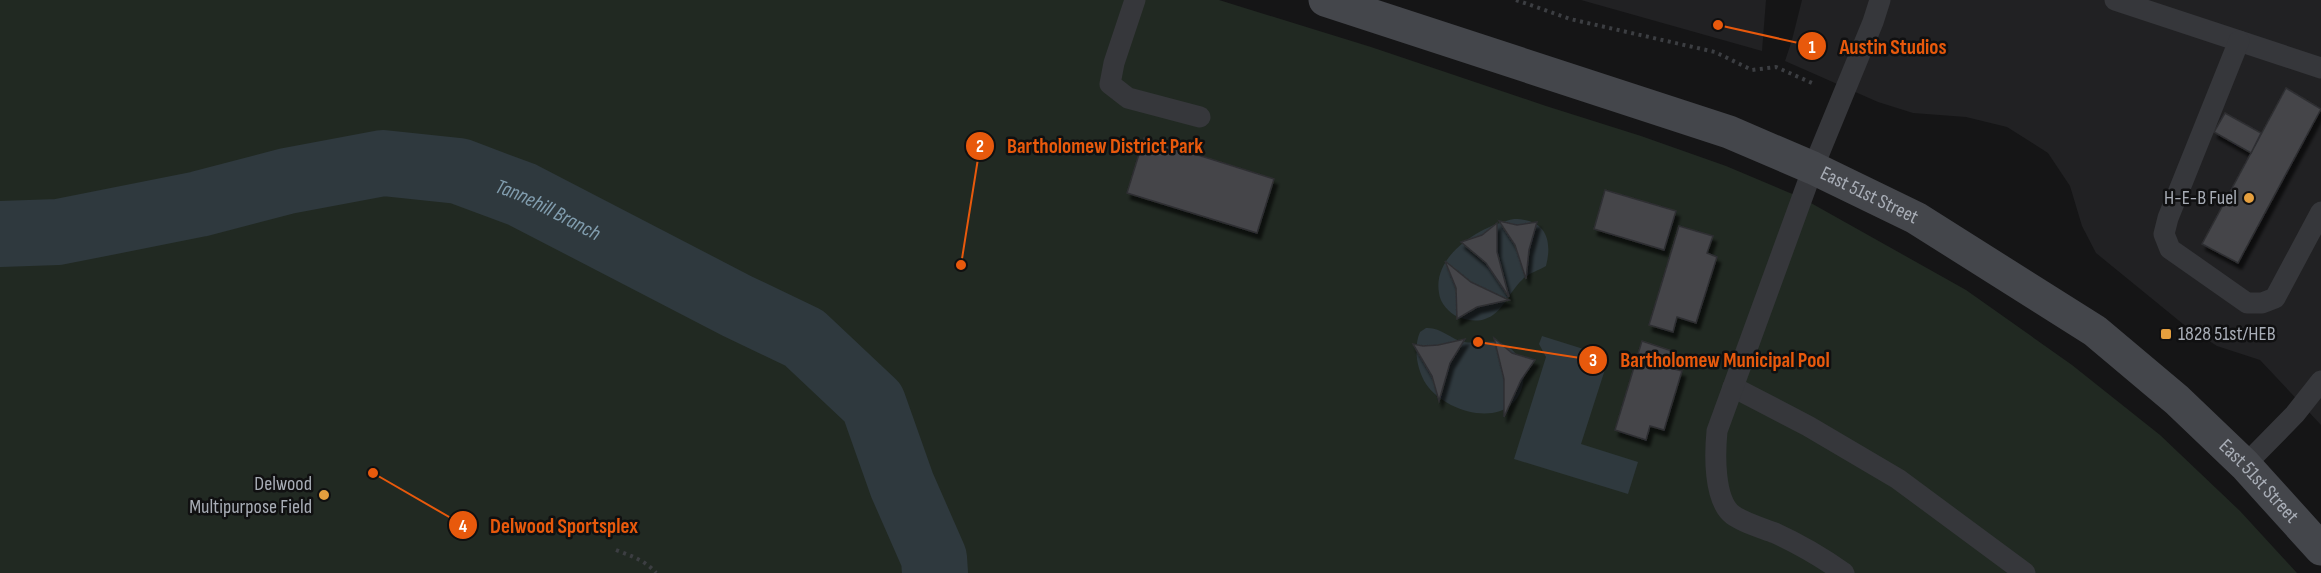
<svg xmlns="http://www.w3.org/2000/svg" width="2321" height="573" font-family="'Sofia Sans Condensed',sans-serif">
	<style>
		.built { fill: #212123 }
		.green { fill: #212922 }
		.water { fill: #2f393e }
		.lines { fill: none; stroke-linecap: round; stroke-linejoin: round }
		.river { stroke: #2f393e; stroke-width: 66 }
		.building { fill: #444549; stroke: #2f2f32; stroke-width: 1.5; filter: url(#shadow) }
		.path { stroke: #3c3e42; stroke-width: 4; stroke-dasharray: 3 4.5; stroke-linecap: butt }
		.service { stroke: #36373b; stroke-width: 21 }
		.secondary { stroke: #44464b; stroke-width: 33 }
		.poi-dot { fill: #e59f3e; stroke: #101011; stroke-width: 2 }
		.labels { text-anchor: middle; dominant-baseline: central; stroke-width: 5; stroke-linejoin: round; paint-order: stroke }
		.street-label { font-size: 20px; fill: #a8adb6; stroke: #101011 }
		.poi-label { font-size: 20px; fill: #a8adb6; stroke: #101011; text-anchor: end }
		.water-label { font-size: 21px; font-style: italic; fill: #819dae; stroke: #101011 }
		.leader { fill: none; stroke: #e8590c; stroke-width: 2 }
		.callout-dot { fill: #e8590c; stroke: #101011; stroke-width: 2 }
		.mark-label { font-size: 18px; text-anchor: middle; font-weight: bold; fill: #fff }
		.callout-label { font-size: 21px; text-anchor: middle; font-weight: bold; fill: #e8590c; stroke: #101011; stroke-width: 5; stroke-linejoin: round; paint-order: stroke }
	</style>
	<defs>
		<filter id="shadow"><feDropShadow dx="3.5" dy="6" stdDeviation="1.5" flood-color="#0009"/></filter>
	</defs>
	<rect width="100%" height="100%" fill="#151516"/>
	<g class="built">
		<path d="M1581,0H1766L1762,51Z"/>
		<path d="M1802,0H2321V425L2260,360L2217,346L2183,324L2096,253L2082,226L2070,186L2048,153L2007,127L1966,117L1913,113L1878,102L1785,61L1792,40Z"/>
	</g>
	<path class="green" d="M0,0H1219L1371,47L1546,106L1641,136L1726,166L1802,198L1966,290L2072,365L2160,435L2240,511L2297,573H0Z"/>
	<g class="water">
		<path d="M1514,219C1545,219 1553,239 1546,266C1538,271 1528,273 1522,280C1509,292 1502,314 1485,319C1477,322 1466,320 1458,317C1449,313 1440,303 1439,293C1432,254 1483,225 1514,219Z"/>
		<path d="M1426,328C1441,327 1450,339 1464,342C1476,344 1489,340 1501,343C1526,352 1531,386 1512,404C1489,425 1442,408 1426,384C1417,370 1413,348 1420,332Z"/>
		<path d="M1542,336L1609,357L1581,444L1638,462L1628,494L1514,459L1546,357L1539,344Z"/>
	</g>
	<g class="lines">
		<path class="river" id="s1" d="M0,234L58,232L199,204L287,181L383,163L459,171L523,195L737,306L804,338L873,403L902,485L934,558L935,573"/>
	</g>
	<g class="building">
		<path d="M2286,88L2321,109L2238,263L2202,244Z"/>
		<path d="M2225,113L2261,133L2251,153L2214,132Z"/>
		<path d="M1144,138L1274,179L1257,233L1127,193Z"/>
		<path d="M1605,190L1676,211L1664,250L1594,229Z"/>
		<path d="M1499,221L1517,225L1537,222L1529,250L1526,279L1515,245Z"/>
		<path d="M1497,223V252L1509,297L1486,263L1461,242L1482,235Z"/>
		<path d="M1679,226L1713,236L1707,253L1717,257L1696,323L1677,317L1673,332L1649,325Z"/>
		<path d="M1445,261L1471,282L1509,300L1477,307L1457,319L1456,288Z"/>
		<path d="M1494,338L1512,353L1535,360L1521,380L1504,417V379Z"/>
		<path d="M1465,339L1450,363L1439,401L1432,376L1413,344L1423,346L1438,345Z"/>
		<path d="M1642,341L1675,352L1670,368L1682,371L1664,430L1650,426L1646,440L1615,430Z"/>
	</g>
	<g class="lines">
		<g class="path">
			<path d="M1516,0L1570,19L1715,52L1752,70L1776,67L1812,83"/>
			<path d="M616,550C631,556 645,560 656,573"/>
		</g>
		<g class="service">
			<path d="M1135,0L1114,63L1110,84L1128,98L1200,117"/>
			<path d="M2115,0L2321,68"/>
			<path d="M2239,41L2168,218L2164,234L2170,249L2247,303H2262L2275,298L2321,212"/>
			<path d="M1733,387L1808,426L1898,479L2025,573"/>
			<path d="M2245,465L2295,414L2321,381"/>
			<path d="M1844,573C1823,558 1799,544 1775,533C1762,528 1744,523 1733,515C1713,500 1715,452 1717,431L1813,168L1873,22L1880,0"/>
		</g>
		<path class="secondary" id="s2" d="M1325,0L1729,132L1813,168L1916,218L2095,331L2177,400L2245,465L2321,549"/>
	</g>
	<g class="poi-dot">
		<circle cx="2249" cy="198" r="6"/>
		<rect x="2160" y="328" width="12" height="12" rx="3"/>
		<circle cx="324" cy="495" r="6"/>
	</g>
	<g class="labels">
		<g class="street-label">
			<text stroke="none"><textPath href="#s2" startOffset="579">East 51st Street</textPath></text>
			<text stroke="none"><textPath href="#s2" startOffset="1065">East 51st Street</textPath></text>
		</g>
		<g class="poi-label">
			<text x="2237" y="198">H-E-B Fuel</text>
			<text x="2178" y="334" text-anchor="start">1828 51st/HEB</text>
			<text x="312" y="484">Delwood<tspan x="312" dy="23">Multipurpose Field</tspan></text>
		</g>
		<g class="water-label">
			<text stroke="none"><textPath href="#s1" startOffset="564">Tannehill Branch</textPath></text>
		</g>
	</g>
	<path class="leader" d="M1718 25L1812 46M961 265L980 146M1478 342L1593 360M373 473L463 525"/>
	<g class="callout-dot">
		<circle cx="1718" cy="25" r="6"/>
		<circle cx="961" cy="265" r="6"/>
		<circle cx="1478" cy="342" r="6"/>
		<circle cx="373" cy="473" r="6"/>
		<circle cx="1812" cy="46" r="15"/>
		<circle cx="980" cy="146" r="15"/>
		<circle cx="1593" cy="360" r="15"/>
		<circle cx="463" cy="525" r="15"/>
	</g>
	<g class="mark-label">
		<text x="1812" y="53">1</text>
		<text x="980" y="152">2</text>
		<text x="1593" y="366">3</text>
		<text x="463" y="532">4</text>
	</g>
	<g class="callout-label">
		<text x="1893" y="54">Austin Studios</text>
		<text x="1105" y="153">Bartholomew District Park</text>
		<text x="1725" y="367">Bartholomew Municipal Pool</text>
		<text x="564" y="533">Delwood Sportsplex</text>
	</g>
</svg>
